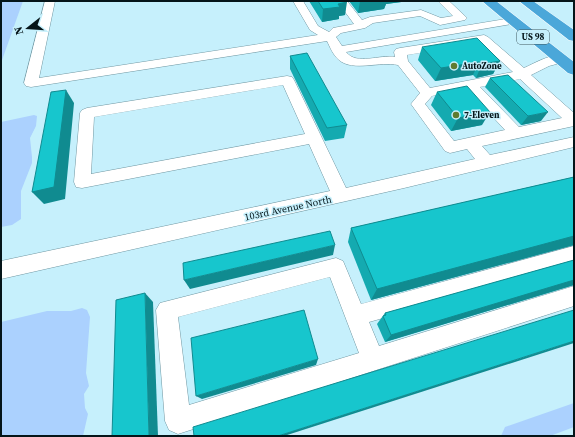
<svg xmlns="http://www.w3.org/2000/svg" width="575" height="437" font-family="'Source Serif 4',serif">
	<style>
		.water { fill: #abd1fe }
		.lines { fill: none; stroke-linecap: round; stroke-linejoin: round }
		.canal { fill: #abd1fe; fill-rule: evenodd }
		.minor-casing { stroke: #7097a2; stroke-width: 1 }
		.highway-casing { stroke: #fff; stroke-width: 1 }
		.minor { fill: #fff; fill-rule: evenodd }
		.highway { fill: #4ba7d9; fill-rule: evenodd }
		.wall { fill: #14aab0 }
		.shaded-wall { fill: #108b90 }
		.building { fill: #17c6cd; stroke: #108b90 }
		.poi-dot { fill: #5f7b30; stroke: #c6f0fc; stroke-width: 1.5 }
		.labels { text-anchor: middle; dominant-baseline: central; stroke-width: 3; stroke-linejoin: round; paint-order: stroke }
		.shield { fill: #c6f0fc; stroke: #3f575d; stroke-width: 1 }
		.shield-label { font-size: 9px; font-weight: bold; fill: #051519 }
		.far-poi-label { font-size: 9px; font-weight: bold; fill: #051519; stroke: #c6f0fc; text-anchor: start }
		.street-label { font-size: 10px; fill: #051519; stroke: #c6f0fc }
	</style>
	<rect width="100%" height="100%" fill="#c6f0fc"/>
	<g class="water">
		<path d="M1,1H23L1,63Z"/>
		<path d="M34,115L37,116L36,126L30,138L32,157V163L21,191V219L12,225L1,227V122Z"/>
		<path d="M82,308L87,310L90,317L86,373L89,386L84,394L85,408L88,414L83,436H1V322L47,311H71Z"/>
	</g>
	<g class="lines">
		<path class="canal" d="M574,403V427L550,436H501L505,427Z"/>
		<g class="minor-casing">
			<g id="minor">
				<path d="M45,1H55L39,78L318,35L310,30L293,1H303L318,26L329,32L333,28L354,24L337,1H347L362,20L370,17L421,10L441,18L453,16L438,1H449L467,18L465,20L440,25L420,16L373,23L365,28L341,33L336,37L342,46L512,18L516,19L518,21L516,23L512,24L346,52C357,66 380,54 395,57L394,52L396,49L400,48L484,35L488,37L524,68C535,63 551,53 564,56L566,59L564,62L549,66L531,75L574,113V126L482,146L490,155L574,137V147L404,188L1,279V261L330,191L309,144L82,188L76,187L74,182L80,113L82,110L87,108L287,76L292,77L294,80L346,188L475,159L467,149L450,153L445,151L411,104L420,93L398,65C380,61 353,72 339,60C333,55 330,47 327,41L31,87L26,86L24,83ZM481,43L513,72L430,88L408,61L407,55ZM520,79L562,118L519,127L480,87ZM283,85L305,134L91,174L94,117ZM467,89L505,130L454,141L425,104L432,96Z"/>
				<path d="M574,246V264L369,322L379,346L574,286V306L178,434L169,430L165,421L156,310L160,303L336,258L343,261L361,304ZM330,277L359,353L189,405L178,317Z"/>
			</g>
		</g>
		<g class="highway-casing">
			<g id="highway">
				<path d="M482,1H496L574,62V75L568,73Z"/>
				<path d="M519,1H533L574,30V41L569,40Z"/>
			</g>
		</g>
		<use href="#minor" class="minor"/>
		<use href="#highway" class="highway"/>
	</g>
	<g class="wall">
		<path d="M309,1H346L345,15L339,16V19L322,22Z"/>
		<path d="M349,1H409L386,4L384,9L358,13Z"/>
		<path d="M422,47L500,61L493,74L476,78L473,75L435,81L418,60Z"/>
		<path d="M290,56L347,125L344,138L325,141L290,69Z"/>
		<path d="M490,78L541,121L521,125L485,87Z"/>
		<path d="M437,92L482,125L451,131L431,105Z"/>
		<path d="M574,177V245L371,300L348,242L351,228Z"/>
		<path d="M574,260V285L385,342L377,324L385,313Z"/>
	</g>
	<g class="shaded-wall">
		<path d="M360,1H409L386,4L384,9L358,13Z"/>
		<path d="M347,2L345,15L339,16V19L322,22L323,9L338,4Z"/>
		<path d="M500,61L493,74L476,78L482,64Z"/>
		<path d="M479,62L473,75L435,81L441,68Z"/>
		<path d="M66,90L74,103L65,199L44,204L32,192Z"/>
		<path d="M490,112L482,125L451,131L458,118Z"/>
		<path d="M548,112L541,121L521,125L528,116Z"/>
		<path d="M574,236V245L371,300L377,289Z"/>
		<path d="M335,245L333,255L190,289L184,280Z"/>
		<path d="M574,280V285L385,342L391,335Z"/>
		<path d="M145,293L153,302L158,436H149Z"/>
		<path d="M574,341V343L284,436H278Z"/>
		<path d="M318,359L316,365L202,399L196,396Z"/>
	</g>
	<g class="building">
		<path d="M318,1H346L347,2L338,4L340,7L323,9Z"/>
		<path d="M477,38L500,61L482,64L479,62L441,68L422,47Z"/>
		<path d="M307,53L347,125L327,128L290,56Z"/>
		<path d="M508,75L548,112L528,116L490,78Z"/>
		<path d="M467,86L490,112L458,118L437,92Z"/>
		<path d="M66,90L54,187L32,192L51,92Z"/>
		<path d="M574,177V236L377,289L351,228Z"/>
		<path d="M330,231L335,245L184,280L183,263Z"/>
		<path d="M574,260V280L391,335L383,316L386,315L385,313Z"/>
		<path d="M145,293L149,436H112L116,300Z"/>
		<path d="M304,310L318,359L196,396L191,338Z"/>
		<path d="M574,310V341L278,436H194L193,427Z"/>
	</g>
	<g class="poi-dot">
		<circle cx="454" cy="66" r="4"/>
		<circle cx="456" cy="115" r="4"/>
	</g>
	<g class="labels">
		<rect class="shield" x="517" y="30" width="32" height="14" rx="3"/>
		<g class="shield-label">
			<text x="533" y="37">US 98</text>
		</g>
		<g class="far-poi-label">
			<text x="462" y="66">AutoZone</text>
			<text x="464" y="115">7-Eleven</text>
		</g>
		<g class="street-label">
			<text transform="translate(288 208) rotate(-12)">103rd Avenue North</text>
		</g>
	</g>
	<rect width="575" height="437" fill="none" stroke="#051519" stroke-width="4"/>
	<g transform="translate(28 28) rotate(253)" stroke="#c6f0fc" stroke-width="3" paint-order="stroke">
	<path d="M0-3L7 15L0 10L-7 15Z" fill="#051519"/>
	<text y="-6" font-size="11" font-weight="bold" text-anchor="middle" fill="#051519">N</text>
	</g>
</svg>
